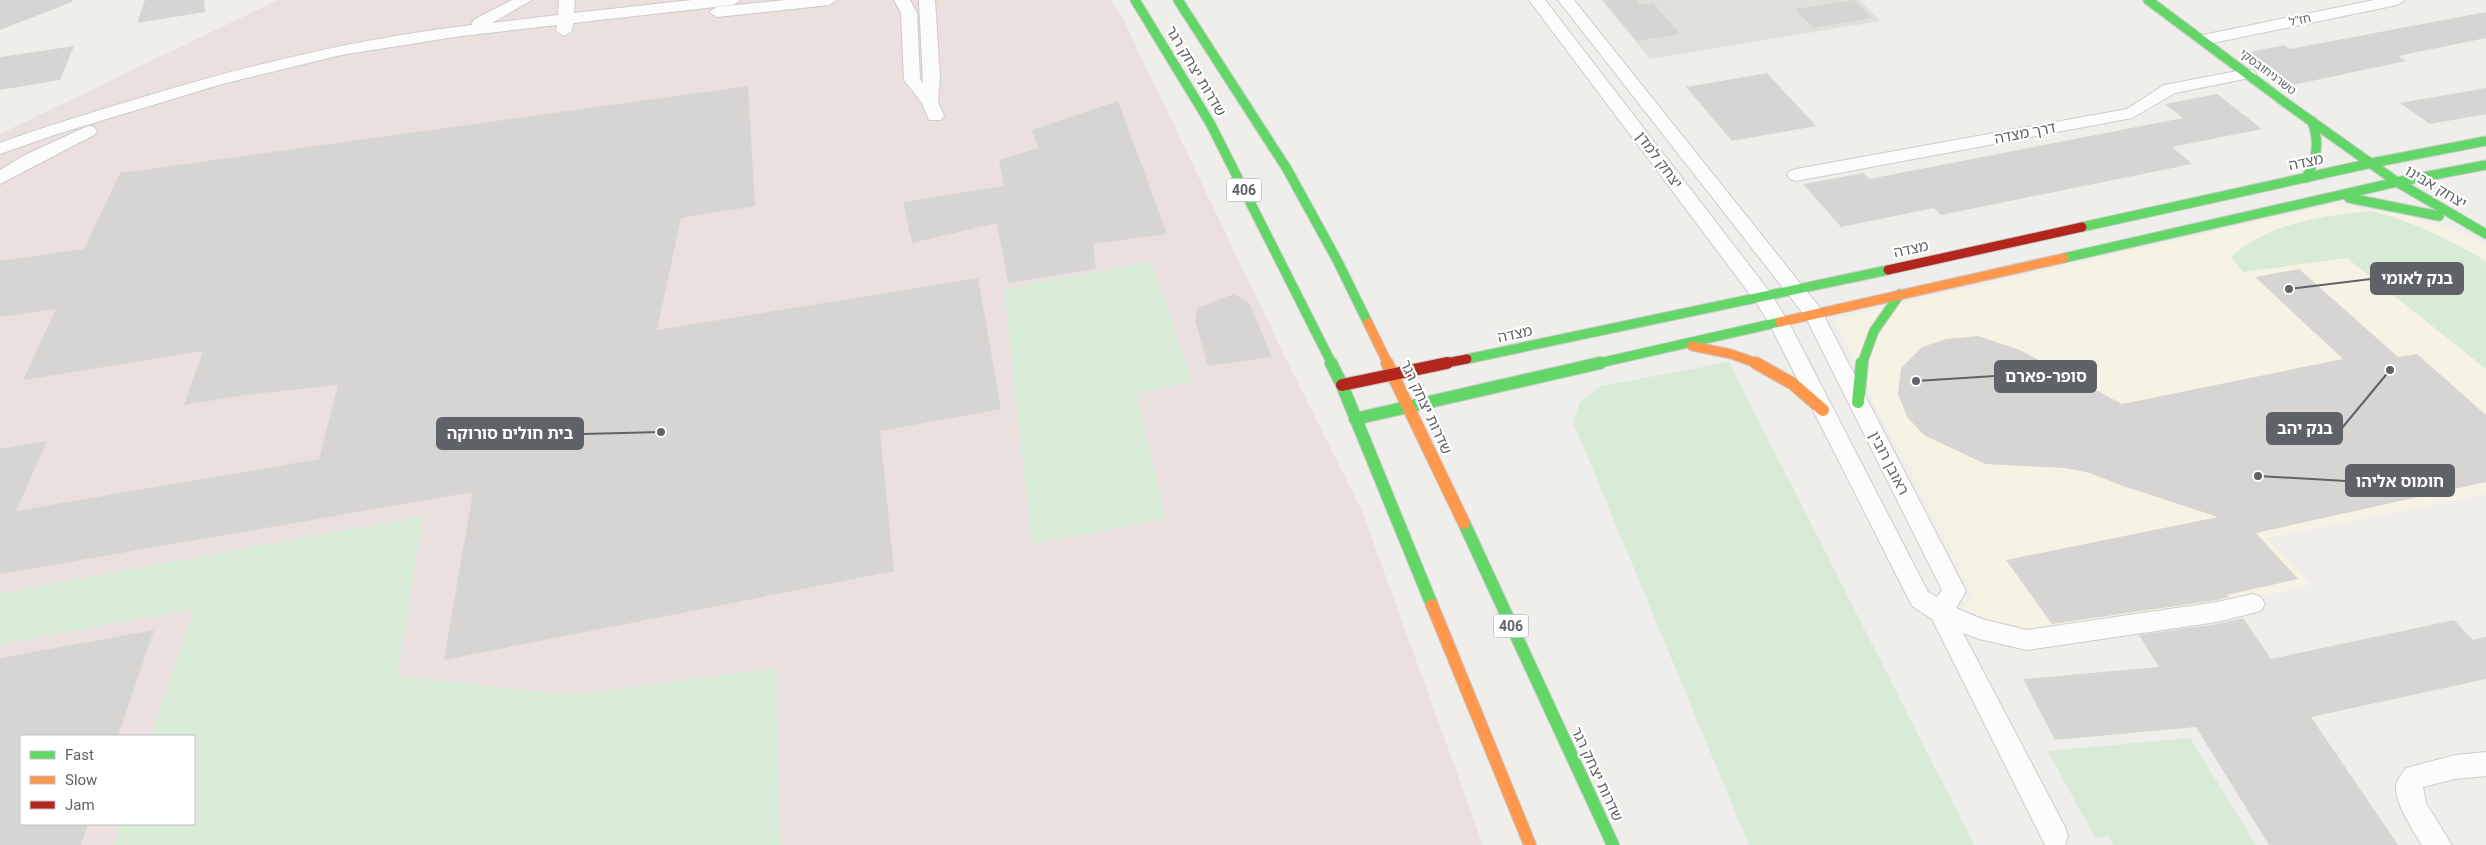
<svg xmlns="http://www.w3.org/2000/svg" width="2486" height="845" font-family="Roboto,'Noto Sans Hebrew',sans-serif">
	<style>
		.commercial { fill: #f7f3e4 }
		.education { fill: #e2e0da }
		.medical { fill: #eae0de; fill-rule: evenodd }
		.green { fill: #d8ebd6 }
		.building { fill: #d6d5d3 }
		.lines { fill: none; stroke-linecap: round; stroke-linejoin: round }
		.street-casing { stroke: #cbcccc; stroke-width: 2 }
		.fast-far1-casing { stroke: #cacacb; stroke-width: 11 }
		.fast-casing { stroke: #cacacb; stroke-width: 14 }
		.slow-far1-casing { stroke: #cacacb; stroke-width: 11 }
		.slow-casing { stroke: #cacacb; stroke-width: 14 }
		.jam-far1-casing { stroke: #cacacb; stroke-width: 11 }
		.jam-casing { stroke: #cacacb; stroke-width: 14 }
		.street { fill: #fdfcfc; fill-rule: evenodd }
		.fast-far1 { stroke: #63d668; stroke-width: 9 }
		.fast { stroke: #63d668; stroke-width: 12 }
		.slow-far1 { stroke: #ff974d; stroke-width: 9 }
		.slow { stroke: #ff974d; stroke-width: 12 }
		.jam-far1 { stroke: #b3261e; stroke-width: 9 }
		.jam { stroke: #b3261e; stroke-width: 12 }
		.labels { text-anchor: middle; dominant-baseline: central; stroke-width: 4.5; stroke-linejoin: round; paint-order: stroke }
		.far-street-label { font-size: 12px; fill: #5f6368; stroke: #fff }
		.shield { fill: #fff; stroke: #8f9295; stroke-width: 1 }
		.shield-label { font-size: 14px; font-weight: bold; fill: #5f6368 }
		.street-label { font-size: 15px; fill: #5f6368; stroke: #fff }
		.leader { fill: none; stroke: #5f6368; stroke-width: 2 }
		.callout-dot { fill: #5f6368; stroke: #fff; stroke-width: 2 }
		.callout { fill: #5f6368; stroke: #5f6368; stroke-width: 2 }
		.callout-label { font-size: 16px; text-anchor: middle; font-weight: bold; fill: #fff }
	</style>
	<rect width="100%" height="100%" fill="#efeeea"/>
	<path class="commercial" d="M2330,205L2409,216L2474,238L2486,245V494L2266,538L2310,584L2297,588L2182,613L2053,633L2018,628L1959,612L1973,596L1902,454L1871,400L1873,396L1834,319Z"/>
	<path class="education" d="M1601,0H1859L1881,21L1650,59Z"/>
	<path class="medical" d="M278,0H1110L1121,15L1283,353L1362,511L1483,845H0V134ZM21,736H194V824H21Z"/>
	<g class="green">
		<path d="M2370,211C2411,220 2450,240 2486,261V369L2347,258L2243,272L2231,257C2269,223 2320,216 2370,211Z"/>
		<path d="M1151,262L1192,382L1136,393L1166,519L1032,544L1004,289Z"/>
		<path d="M1729,362L1974,845H1749L1573,422L1580,401L1601,386Z"/>
		<path d="M423,516L397,676L573,695L775,668L781,845H114L121,824H194V736H151L194,609L0,644V593Z"/>
		<path d="M2190,738L2256,845H2114L2109,836L2095,838L2048,751Z"/>
	</g>
	<g class="building">
		<path d="M0,0H72V2L0,30Z"/>
		<path d="M145,0H204L205,12L137,23Z"/>
		<path d="M1603,0H1637L1641,5L1653,3L1680,34L1637,41Z"/>
		<path d="M1854,0L1872,18L1813,28L1795,9Z"/>
		<path d="M2486,12V38L2398,56L2406,61L2288,86L2244,53L2284,45L2290,49Z"/>
		<path d="M74,46L60,80L0,90V57Z"/>
		<path d="M1767,73L1816,126L1732,141L1686,87Z"/>
		<path d="M748,86L755,206L681,218L657,330L978,278L1001,409L880,431L894,571L444,660L473,492L0,574V449L47,441L16,511L319,459L338,385L245,395L184,405L203,351L23,380L56,309L0,317V261L84,249L120,173Z"/>
		<path d="M2486,88V114L2430,124L2400,103Z"/>
		<path d="M2217,94L2262,129L2172,147L2192,164L1941,215L1934,208L1841,227L1803,184L1864,173L1869,179L2183,118L2165,104Z"/>
		<path d="M1118,101L1167,234L1093,244L1096,269L1008,283L997,223L912,243L903,202L1004,186L999,160L1038,148L1032,130Z"/>
		<path d="M2299,269L2398,357L2417,354L2486,415V482L2256,533L2298,579L2227,595L2229,597L2217,600L2052,624L2006,560L2218,517L2120,485L2090,473L2065,468L1985,464L1924,435L1907,417L1898,394L1901,368L1922,347L1946,339L1978,336L2020,350L2122,404L2343,359L2255,277Z"/>
		<path d="M1234,294L1249,303L1272,357L1208,366L1195,321L1197,308Z"/>
		<path d="M2243,618L2271,659L2454,620L2473,640L2486,637V679L2311,717L2398,845H2269L2196,727L2055,740L2023,679L2159,667L2139,635L2217,624Z"/>
		<path d="M154,630L118,736H21V824H88L81,845H0V658Z"/>
	</g>
	<g class="lines">
		<g class="street-casing">
			<g id="street">
				<path d="M512,0H532L492,23L558,15L559,0H575L574,13L692,0H741L733,5L573,23L572,31L564,36L556,31L557,25L461,36L341,55L222,84L54,135L0,154V143C46,126 93,112 140,98C249,65 359,38 472,25L473,20Z"/>
				<path d="M786,0H837L829,5L717,17L709,12L717,7Z"/>
				<path d="M894,0H910L917,13L920,79L923,83L919,0H935L940,78L938,102L944,116L941,120H929L922,103L904,80L901,13Z"/>
				<path d="M1529,0H1545L1769,291L1788,321L1928,592L1937,597L1942,590L1805,316L1558,0H1574L1820,308L1966,591L1956,608L1982,619L2027,630L2217,602L2253,594L2261,597L2265,604L2261,611L2217,622L2027,650L1979,639L1963,633L2065,827L2068,836L2065,845H2045L1932,619L1912,606L1769,323L1755,301Z"/>
				<path d="M2374,0H2405L2397,5L2203,45L2195,40L2203,35Z"/>
				<path d="M2248,69L2254,71L2256,74L2254,77L2175,93L2132,118L1796,181L1790,179L1787,175L1790,171L1796,169L2127,109L2164,85Z"/>
				<path d="M88,126L94,127L97,131L94,135L0,184V170L25,155Z"/>
				<path d="M2486,752V776L2455,779L2423,787L2426,803L2452,845H2422C2414,832 2394,802 2396,786C2397,780 2402,773 2406,768L2455,755Z"/>
			</g>
		</g>
		<g class="fast-far1-casing">
			<g id="fast-far1">
				<path d="M1135,0L1210,123L1332,364"/>
				<path d="M1178,0L1287,169L1337,260L1368,323"/>
				<path d="M2148,0L2290,106L2397,182L2486,234"/>
				<path d="M2306,178C2317,158 2320,143 2312,121"/>
				<path d="M2349,198L2439,216"/>
				<path d="M2082,227L2372,163L2486,141"/>
				<path d="M2064,258L2397,182L2486,165"/>
				<path d="M1467,359L1888,270"/>
				<path d="M1595,364L1780,322"/>
				<path d="M1862,364L1874,331L1900,294"/>
			</g>
		</g>
		<g class="fast-casing">
			<g id="fast">
				<path d="M1331,363L1342,385L1432,605"/>
				<path d="M1858,402L1862,363"/>
				<path d="M1355,419L1600,363"/>
				<path d="M1464,523L1613,845"/>
			</g>
		</g>
		<g class="slow-far1-casing">
			<g id="slow-far1">
				<path d="M1780,322L2064,258"/>
				<path d="M1368,323L1388,364"/>
				<path d="M1692,346L1731,354L1759,364"/>
			</g>
		</g>
		<g class="slow-casing">
			<g id="slow">
				<path d="M1387,363L1464,523"/>
				<path d="M1756,363L1793,384L1823,410"/>
				<path d="M1432,605L1530,845"/>
			</g>
		</g>
		<g class="jam-far1-casing">
			<g id="jam-far1">
				<path d="M1888,270L2082,227"/>
				<path d="M1441,364L1467,359"/>
			</g>
		</g>
		<g class="jam-casing">
			<path id="jam" d="M1342,385L1447,363"/>
		</g>
		<use href="#street" class="street"/>
		<use href="#fast-far1" class="fast-far1"/>
		<use href="#fast" class="fast"/>
		<use href="#slow-far1" class="slow-far1"/>
		<use href="#slow" class="slow"/>
		<use href="#jam-far1" class="jam-far1"/>
		<use href="#jam" class="jam"/>
	</g>
	<g class="labels">
		<g class="far-street-label">
			<text transform="translate(2300 20) rotate(-12)">חז"ל</text>
			<text transform="translate(2268 72) rotate(37)">טשרניחובסקי</text>
		</g>
		<g class="shield">
			<rect x="1226.5" y="178.5" width="35" height="23" rx="4"/>
			<rect x="1493.5" y="614.5" width="35" height="23" rx="4"/>
		</g>
		<g class="shield-label">
			<text x="1244" y="190">406</text>
			<text x="1511" y="626">406</text>
		</g>
		<g class="street-label">
			<text transform="translate(1196 71) rotate(59)">שדרות יצחק רגר</text>
			<text transform="translate(2025 133) rotate(-11)">דרך מצדה</text>
			<text transform="translate(1659 160) rotate(53)">יצחק למדן</text>
			<text transform="translate(2306 162) rotate(-12)">מצדה</text>
			<text transform="translate(2436 187) rotate(31)">יצחק אבינו</text>
			<text transform="translate(1911 249) rotate(-12)">מצדה</text>
			<text transform="translate(1515 334) rotate(-12)">מצדה</text>
			<text transform="translate(1426 407) rotate(65)">שדרות יצחק רגר</text>
			<text transform="translate(1889 463) rotate(63)">ראובן רובין</text>
			<text transform="translate(1597 774) rotate(65)">שדרות יצחק רגר</text>
		</g>
	</g>
	<path class="leader" d="M2289 289L2371 279M1916 381L1995 376M2390 370L2342 428M661 432L583 434M2258 476L2346 481"/>
	<g class="callout-dot">
		<circle cx="2289" cy="289" r="5"/>
		<circle cx="1916" cy="381" r="5"/>
		<circle cx="2390" cy="370" r="5"/>
		<circle cx="661" cy="432" r="5"/>
		<circle cx="2258" cy="476" r="5"/>
	</g>
	<g class="callout">
		<rect x="2371" y="263" width="92" height="31" rx="5"/>
		<rect x="1995" y="361" width="101" height="31" rx="5"/>
		<rect x="2267" y="413" width="75" height="31" rx="5"/>
		<rect x="437" y="418" width="146" height="31" rx="5"/>
		<rect x="2346" y="465" width="108" height="31" rx="5"/>
	</g>
	<g class="callout-label">
		<text x="2417" y="284">בנק לאומי</text>
		<text x="2046" y="382">סופר-פארם</text>
		<text x="2305" y="434">בנק יהב</text>
		<text x="510" y="439">בית חולים סורוקה</text>
		<text x="2400" y="487">חומוס אליהו</text>
	</g>
	<rect x="20" y="735" width="175" height="90" fill="#ffffff" stroke="#bfc1c3"/>
	<rect x="30" y="751" width="25" height="8" fill="#63d668" stroke="#bfc1c3"/>
	<text x="65" y="760" font-size="15" fill="#5f6368">Fast</text>
	<rect x="30" y="776" width="25" height="8" fill="#ff974d" stroke="#bfc1c3"/>
	<text x="65" y="785" font-size="15" fill="#5f6368">Slow</text>
	<rect x="30" y="801" width="25" height="8" fill="#b3261e" stroke="#bfc1c3"/>
	<text x="65" y="810" font-size="15" fill="#5f6368">Jam</text>
</svg>
